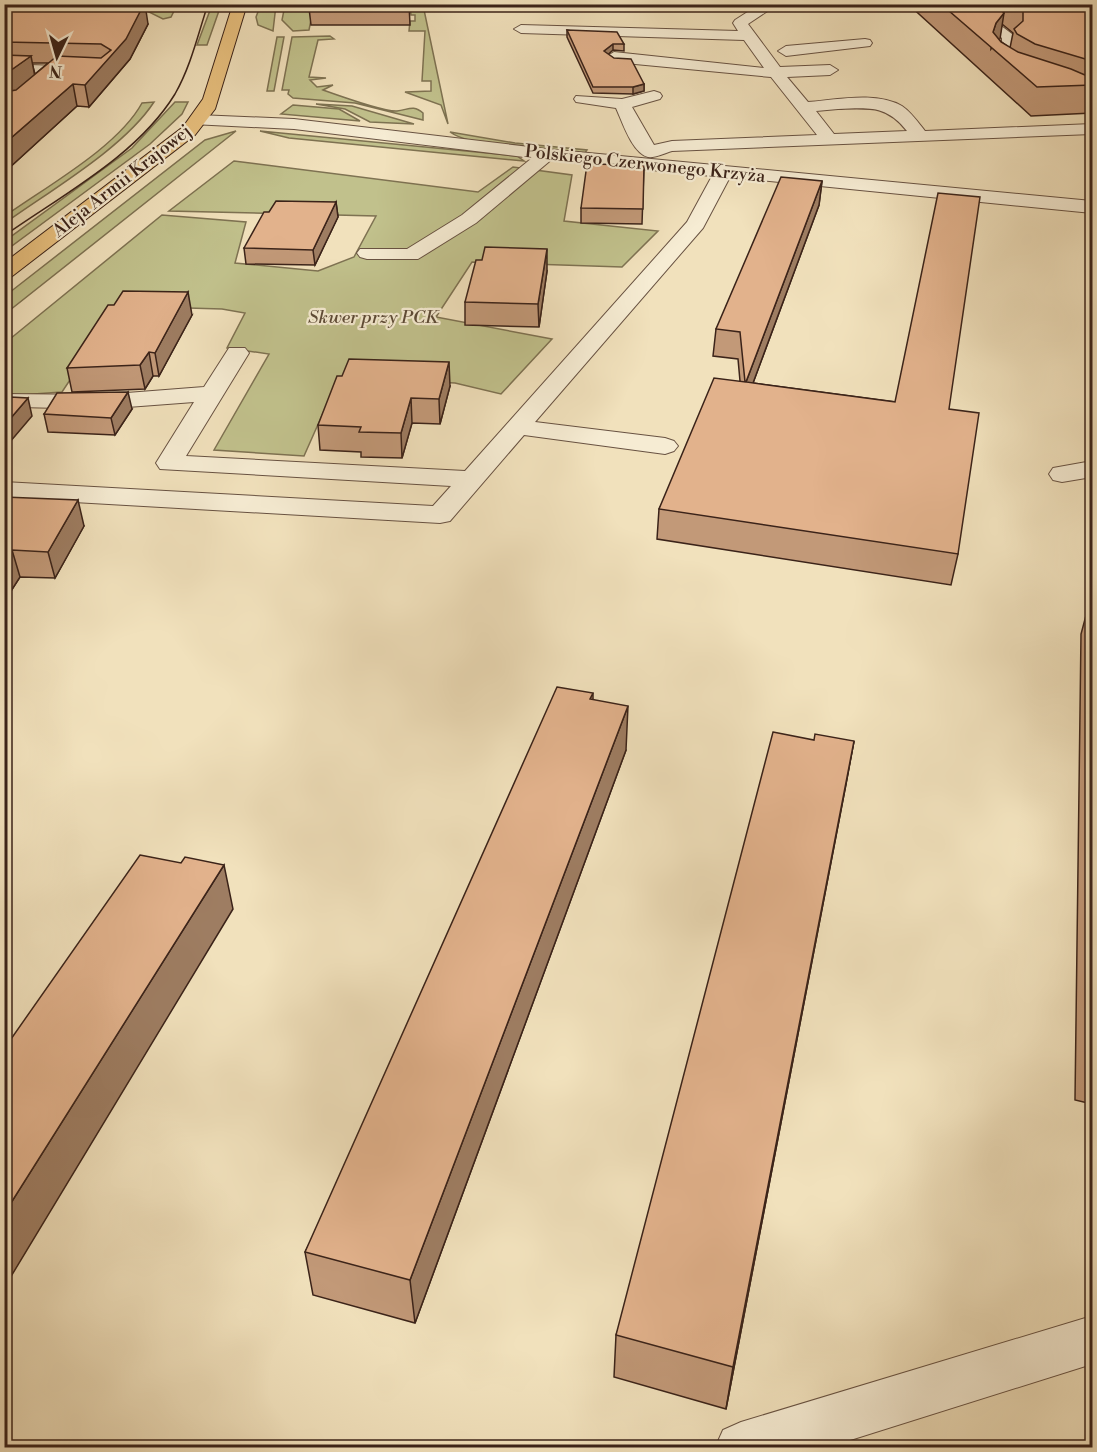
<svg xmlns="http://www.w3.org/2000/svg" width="1097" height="1452" font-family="'Libre Bodoni',serif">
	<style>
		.green { fill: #c1c18c; stroke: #7e7252; stroke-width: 1.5 }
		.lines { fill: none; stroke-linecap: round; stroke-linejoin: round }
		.minor-casing { stroke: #685242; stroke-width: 2 }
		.major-casing { stroke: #3b2319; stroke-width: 2 }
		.minor { fill: #f6ecd3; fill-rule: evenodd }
		.major { fill: #e8c07e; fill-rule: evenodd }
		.tram { stroke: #3b2319; stroke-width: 1.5 }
		.wall { fill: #c29978; stroke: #3b2319; stroke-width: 1.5; fill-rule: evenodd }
		.shaded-wall { fill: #9e7d62; stroke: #3b2319; stroke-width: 1.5 }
		.building { fill: #e2b28c; stroke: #3b2319; stroke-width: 1.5 }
		.labels { text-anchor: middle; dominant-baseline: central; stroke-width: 4.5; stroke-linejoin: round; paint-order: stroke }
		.far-street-label { font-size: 18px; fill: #3b2319; stroke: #f6ecd3 }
		.far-park-label { font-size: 18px; font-style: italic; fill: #5c4a36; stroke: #f6ecd3 }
	</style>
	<rect width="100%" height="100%" fill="#f1e1bc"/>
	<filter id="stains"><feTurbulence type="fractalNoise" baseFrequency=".00333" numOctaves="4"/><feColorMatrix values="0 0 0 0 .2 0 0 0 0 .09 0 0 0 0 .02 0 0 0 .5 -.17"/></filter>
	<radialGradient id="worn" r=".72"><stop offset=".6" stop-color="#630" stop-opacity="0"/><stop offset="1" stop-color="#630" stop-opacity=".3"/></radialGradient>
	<g class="green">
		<path d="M261,4L276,5L273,31L258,25L256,17Z"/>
		<path d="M149,5H177L171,17L163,19L145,10Z"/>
		<path d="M212,5H221L207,45H197Z"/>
		<path d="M285,5H314L309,30L293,31L282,20Z"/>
		<path d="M410,5H423L448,124L441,105L405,92L431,91V81H422L425,31H409L410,21H415V15H411Z"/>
		<path d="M330,36L334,39L318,40L309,77L326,78L310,80L317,87L333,85L323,90C337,95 385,112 397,111C408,110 413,104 423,113V120L355,103L293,98L288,94L289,90H282L292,37Z"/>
		<path d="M277,37H284L274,91H267Z"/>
		<path d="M154,102C124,148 51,190 5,223V216C47,186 118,147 142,103Z"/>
		<path d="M175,102H188L182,114L150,144L5,251V241L132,148Z"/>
		<path d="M316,104L352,106L414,124L370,122L345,109Z"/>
		<path d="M293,105L339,109L360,121L281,114Z"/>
		<path d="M236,131L5,314V296L205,140Z"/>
		<path d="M260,131L517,156L524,161L289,138Z"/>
		<path d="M450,132L515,143L587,150L585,153C553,150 474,149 450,132Z"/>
		<path d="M234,161L478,192L513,167L572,175L564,221L658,231L622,267L472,262L436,317L552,339L501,394L455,383L339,377L304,456L214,450L269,354L227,348L245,313L222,309L119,306L62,392L5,396V343L162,215L246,222L235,263L318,271L354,257L376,216L169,211Z"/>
	</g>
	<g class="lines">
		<g class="minor-casing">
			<g id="minor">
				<path d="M760,4H778L748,24L780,67L830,65L838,70L830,75L787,77L808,102C836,100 876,91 902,106C911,112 918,122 925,131L1092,124V134L672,151C665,153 655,158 648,157C632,153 622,121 616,108L576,102L574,99L576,96L622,99L654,91L660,93L662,96L660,99L632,107L654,145L672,141L817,135L771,77L614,62L606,57L614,52L764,68L744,40L521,33L514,29L521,25L738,31L733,23L735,20ZM838,109C870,108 886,105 907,131L834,134L816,111Z"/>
				<path d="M996,22L1016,37V45L1006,55C1012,74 1068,84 1087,91L1092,94V106C1082,104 1073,96 1062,93C1037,84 1007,82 990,59L993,50L1002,43V38L989,26Z"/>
				<path d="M865,39L870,40L872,43L870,46L786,56L778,51L786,46Z"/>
				<path d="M4,64L85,67L93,72L85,77L4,74Z"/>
				<path d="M198,115L294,119L547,149L1092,201V213L730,177L703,228L535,422L665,438L674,441L678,446L674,451L665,454L524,435L450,521L440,523L4,498V482L433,506L451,486L160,469L156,463L194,402L101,409L19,407L13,413L4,415V394L101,395L204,387L229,348H245L249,353L186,456L465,471L687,222L712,176L551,160L476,223L418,259H367L360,257L357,253L360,249H407L462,215L532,158L294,129L192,124L190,120L192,116Z"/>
				<path d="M1092,461V477L1062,482L1053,480L1049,474L1053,468Z"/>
				<path d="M1092,1316V1364L825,1448H715L723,1430L741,1422Z"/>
			</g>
		</g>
		<g class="major-casing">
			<path id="major" d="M233,4H247L215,109L195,135L11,277L4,279V263L183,127L203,99Z"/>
		</g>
		<use href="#minor" class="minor"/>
		<use href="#major" class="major"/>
		<path class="tram" d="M4,236C62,195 137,156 175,94C191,66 198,34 208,4"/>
	</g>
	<g class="wall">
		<path d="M4,4L148,24L130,59L89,107L77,106L8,169H4ZM32,63H48L35,74Z"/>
		<path d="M409,4L410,25H311L309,8Z"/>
		<path d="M908,4H1092V113L1031,116ZM1002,24L1013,33L1010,48L999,40Z"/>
		<path d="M567,30L624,44V51L613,50L608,54L644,84V91L633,94L593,93L567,37Z"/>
		<path d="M644,165L642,224L581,223V208Z"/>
		<path d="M822,181L819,205L753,383L949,409L958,554L951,585L657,539L659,509L740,381L738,359L713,356L716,329Z"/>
		<path d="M336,202L338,217L315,265L246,264L244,248Z"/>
		<path d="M547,271L539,327L465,325V302Z"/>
		<path d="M192,315L159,376H153L145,389L72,392L67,368Z"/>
		<path d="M450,386L440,424L412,423L402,458L361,457V452L320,450L318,425Z"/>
		<path d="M132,409L115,435L48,432L44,414Z"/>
		<path d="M4,497L84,526L55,578L20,577L4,602Z"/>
		<path d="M1092,593V1104L1075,1100L1081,634Z"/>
		<path d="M593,693V700L626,750L415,1323L313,1295L305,1252Z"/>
		<path d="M854,741L846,784L726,1409L614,1377L616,1335Z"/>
	</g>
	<g class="shaded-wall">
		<path d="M145,4L148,24L130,59L89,107L85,85Z"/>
		<path d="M1004,13L1000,39L991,49L993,32L996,23Z"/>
		<path d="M613,44V50L604,58V51Z"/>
		<path d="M31,56L35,77L4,101V75Z"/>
		<path d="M73,84L77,106L8,169L4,156V144Z"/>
		<path d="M644,84V91L633,94V87Z"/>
		<path d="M822,181L819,205L743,410L746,382Z"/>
		<path d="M336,202L338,217L315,265L313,250Z"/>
		<path d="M547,249V271L539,327L538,304Z"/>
		<path d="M188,292L192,315L159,376L155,353Z"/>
		<path d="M149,352L153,376L145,389L140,365Z"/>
		<path d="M449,362L450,386L440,424L439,399Z"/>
		<path d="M128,392L132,409L115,435L111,418Z"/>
		<path d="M28,398L32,416L4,449V426Z"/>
		<path d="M411,398L412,423L402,458L401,433Z"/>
		<path d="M78,500L84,526L55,578L48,552Z"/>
		<path d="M12,550L20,577L4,602V563Z"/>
		<path d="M628,706L626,750L415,1323L410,1280Z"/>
		<path d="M854,741L846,784L726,1409L733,1367Z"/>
		<path d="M224,865L233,909L4,1288V1214Z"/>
	</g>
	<g class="building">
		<path d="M4,4H144L126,39L85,85L73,84L4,144V92L16,90L57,56L101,58L111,50L101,44L4,42Z"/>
		<path d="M310,4H409V9L309,8Z"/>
		<path d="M941,4H995L1004,13L996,23L993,32L1001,42L1018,52L1071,69L1092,78V85L1037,87Z"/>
		<path d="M1014,4H1092V61L1035,44L1017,34L1014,29L1023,21V11Z"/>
		<path d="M567,30L617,32L624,44H613L604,51L614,58L631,59L644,84L633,87H593Z"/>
		<path d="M4,55L31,56L4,75Z"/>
		<path d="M587,164L644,165L643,209L581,208Z"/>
		<path d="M781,177L822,181L746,382L895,402L938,193L980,197L949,409L979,413L958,554L659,509L714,378L745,382L740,332L716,329Z"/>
		<path d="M276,201L336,202L313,250L244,248L264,212H269Z"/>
		<path d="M485,247L547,249L538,304L465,302L476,260H482Z"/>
		<path d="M123,291L188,292L155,353L149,352L140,365L67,368L108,305H114Z"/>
		<path d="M349,359L449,362L439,399L411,398L401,433L359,432L361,427L318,425L337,376H342Z"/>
		<path d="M128,392L111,418L44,414L57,393Z"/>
		<path d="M10,397L28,398L4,426V399Z"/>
		<path d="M4,497L78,500L48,552L12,550L4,563Z"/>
		<path d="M1092,620V1056H1091Z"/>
		<path d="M557,687L593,693L590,699L628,706L410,1280L305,1252Z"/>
		<path d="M773,732L814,740L815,734L854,741L733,1367L616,1335Z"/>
		<path d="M140,855L181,863L185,857L224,865L4,1214V1049Z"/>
	</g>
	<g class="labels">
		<g class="far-street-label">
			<text transform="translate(645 164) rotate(6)">Polskiego Czerwonego Krzyża</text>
			<text transform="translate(122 181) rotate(-38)">Aleja Armii Krajowej</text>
		</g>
		<g class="far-park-label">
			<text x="373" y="317">Skwer przy PCK</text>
		</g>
	</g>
	<rect width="1097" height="1452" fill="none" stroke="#f1e1bc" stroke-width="24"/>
	<rect x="6" y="6" width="1085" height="1440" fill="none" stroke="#3b2319" stroke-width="3"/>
	<rect x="12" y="12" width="1073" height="1428" fill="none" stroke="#3b2319" stroke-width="1.5"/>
	<g transform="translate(57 57) rotate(185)" stroke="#f6ecd3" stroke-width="4.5" paint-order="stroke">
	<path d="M0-4.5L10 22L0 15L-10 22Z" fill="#3b2319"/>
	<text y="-9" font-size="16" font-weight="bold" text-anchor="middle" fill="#3b2319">N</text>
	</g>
	<rect width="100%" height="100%" filter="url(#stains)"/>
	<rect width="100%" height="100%" fill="url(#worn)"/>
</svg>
